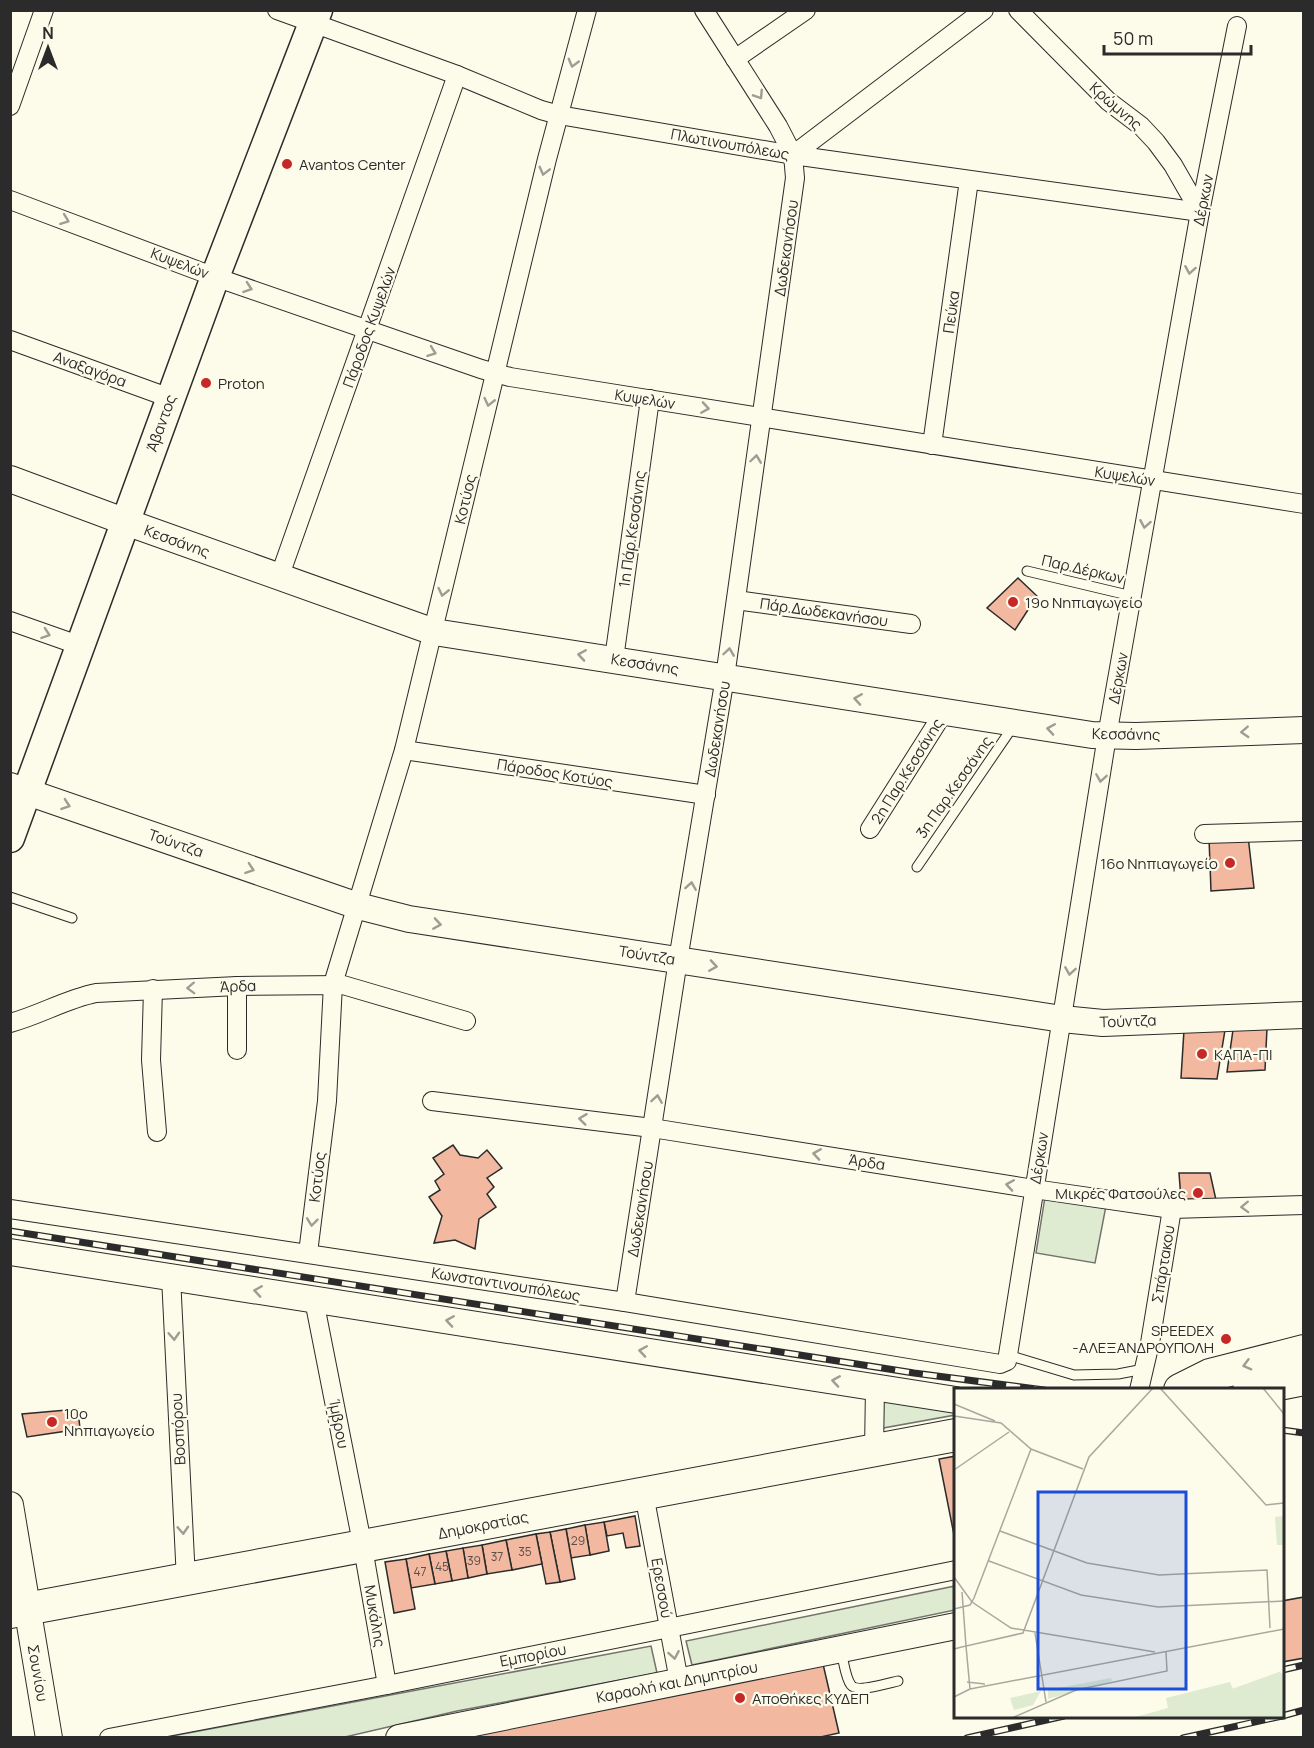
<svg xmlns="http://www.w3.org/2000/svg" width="1314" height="1748" font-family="Manrope,sans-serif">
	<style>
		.green { fill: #deebd1; stroke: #74746e; stroke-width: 1.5 }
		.building { fill: #f2b8a0; stroke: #2b2b2b; stroke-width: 1.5 }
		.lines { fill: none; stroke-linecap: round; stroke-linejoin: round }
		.lane-casing { stroke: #2b2b2b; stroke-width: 11 }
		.street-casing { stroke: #2b2b2b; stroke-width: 20 }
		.secondary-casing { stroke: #2b2b2b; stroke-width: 28 }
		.primary-casing { stroke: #2b2b2b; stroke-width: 31 }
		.highway-casing { stroke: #2b2b2b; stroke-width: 34 }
		.lane { stroke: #fdfbea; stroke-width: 9 }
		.street { stroke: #fdfbea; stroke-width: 18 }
		.secondary { stroke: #fdfbea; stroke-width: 26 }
		.primary { stroke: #fdfbea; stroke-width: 28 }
		.highway { stroke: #fdfbea; stroke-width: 32 }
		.rail-casing { stroke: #2b2b2b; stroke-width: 7 }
		.rail { stroke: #fdfbea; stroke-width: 4.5; stroke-dasharray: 14; stroke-linecap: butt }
		.oneway { stroke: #9e9d94 }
		.poi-dot { fill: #c62828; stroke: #fdfbea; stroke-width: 2 }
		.labels { text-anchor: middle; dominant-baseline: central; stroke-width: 4.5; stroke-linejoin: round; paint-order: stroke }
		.number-label { font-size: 12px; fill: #5d4e48 }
		.street-label { font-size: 15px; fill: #2b2b2b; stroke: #fdfbea }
		.poi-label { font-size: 15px; fill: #2b2b2b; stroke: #fdfbea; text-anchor: start }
		.inset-road { fill: none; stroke: #a9a89e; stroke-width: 1.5 }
		.view { fill: #1d4ed8; fill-opacity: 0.15; stroke: #1d4ed8; stroke-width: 3 }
		.inset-edge { fill: none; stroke: #2b2b2b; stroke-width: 3 }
	</style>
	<rect width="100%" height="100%" fill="#fdfbea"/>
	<g class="green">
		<path d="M1045,1197L1106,1206L1095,1263L1036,1253Z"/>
		<path d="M883,1399L955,1410V1415L883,1428Z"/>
		<path d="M955,1586V1610L692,1665L686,1641Z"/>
		<path d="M651,1646L657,1673L457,1711L345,1737H167Z"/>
	</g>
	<g class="building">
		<path d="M1018,578L1037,596L1015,630L987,608Z"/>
		<path d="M1248,836L1254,888L1211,891L1209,838Z"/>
		<path d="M1267,1028L1265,1070L1227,1072L1233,1030Z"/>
		<path d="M1184,1030H1225L1217,1079L1181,1078Z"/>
		<path d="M453,1145L460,1155L478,1158L487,1150L502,1168L487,1178L494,1187L487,1194L496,1207L479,1219L475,1249L455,1240L434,1243L442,1216L429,1197L440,1190L435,1181L444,1174L433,1158Z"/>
		<path d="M1179,1173H1210L1216,1200L1181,1199Z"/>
		<path d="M78,1409L80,1429L27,1437L22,1414Z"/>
		<path d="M956,1456V1545L939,1459Z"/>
		<path d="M635,1516L640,1546L626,1548L623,1533L607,1536L604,1522Z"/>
		<path d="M604,1522L609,1551L590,1555L585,1525Z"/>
		<path d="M585,1525L590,1555L571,1558L566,1529Z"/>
		<path d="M566,1529L575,1579L560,1582L550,1532Z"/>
		<path d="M550,1532L560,1582L546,1584L536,1534Z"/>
		<path d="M536,1534L542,1564L512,1570L506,1540Z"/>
		<path d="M506,1540L512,1570L487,1574L482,1545Z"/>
		<path d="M482,1545L487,1574L468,1578L463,1548Z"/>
		<path d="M463,1548L468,1578L452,1581L446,1551Z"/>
		<path d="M446,1551L452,1581L435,1584L429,1554Z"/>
		<path d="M429,1554L435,1584L411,1588L406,1559Z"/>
		<path d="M406,1559L415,1609L394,1613L385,1562Z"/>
		<path d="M1304,1597V1658L1282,1662V1601Z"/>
		<path d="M823,1664L839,1733L816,1738H453Z"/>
	</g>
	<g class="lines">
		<g class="lane-casing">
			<g id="lane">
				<path d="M1027,571L1132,596"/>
				<path d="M917,867L1014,725"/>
				<path d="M10,897L72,918"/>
				<path d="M1008,1355L1074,1375L1118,1374L1144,1369"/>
				<path d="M841,1652C844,1661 845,1677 851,1685C857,1693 889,1683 898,1681"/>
			</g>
		</g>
		<g class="street-casing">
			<g id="street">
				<path d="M277,10L457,75L541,110L559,115L793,155L1200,212"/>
				<path d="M1018,10L1108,101L1141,126L1156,142L1173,165L1200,212"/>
				<path d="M735,59L806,10"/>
				<path d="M10,106L44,10"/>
				<path d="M793,155L984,10"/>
				<path d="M10,200L215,277L481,369L510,377L1304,504"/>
				<path d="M10,340L170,398"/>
				<path d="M932,445L969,180"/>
				<path d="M279,578L457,75"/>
				<path d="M736,600L911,624"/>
				<path d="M10,621L81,646"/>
				<path d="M614,659L650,399"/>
				<path d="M404,750L706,795"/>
				<path d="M870,829L944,712"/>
				<path d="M1204,834L1304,831"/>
				<path d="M237,986V1050"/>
				<path d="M153,989L151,1060L157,1132"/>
				<path d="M10,1023C40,1015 66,999 96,993L237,986L343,985L466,1021"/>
				<path d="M432,1101L652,1128L1034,1189L1172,1209L1304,1205"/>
				<path d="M10,1209L625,1302L1000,1364L1007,1361L1107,736L1200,212L1237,26"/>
				<path d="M308,1253L327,1101L333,984L404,750L547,159L587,10"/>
				<path d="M171,1277L186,1580"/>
				<path d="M314,1300L363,1548L387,1685"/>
				<path d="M625,1302L678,960L725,677L795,178L793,155L778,126L704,10"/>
				<path d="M1139,1390L1150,1343L1172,1209"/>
				<path d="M874,1451L875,1387"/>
				<path d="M644,1494L679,1681"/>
				<path d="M109,1738L387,1685L956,1570"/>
			</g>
		</g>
		<g class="secondary-casing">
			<g id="secondary">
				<path d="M10,479L126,522L434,632L1092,735L1136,736L1304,730"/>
				<path d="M10,786L358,906L409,919L1062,1019L1103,1023L1304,1015"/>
				<path d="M10,1252L956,1400"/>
				<path d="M10,1505L49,1738"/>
				<path d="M399,1738L956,1626"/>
			</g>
		</g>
		<g class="primary-casing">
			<path id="primary" d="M10,838L215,277L318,10"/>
		</g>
		<g class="highway-casing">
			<g id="highway">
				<path d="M1180,1390L1210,1375L1304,1351"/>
				<path d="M1249,1390L1304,1379"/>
				<path d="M10,1612L956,1435"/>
			</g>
		</g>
		<use href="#lane" class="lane"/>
		<use href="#street" class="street"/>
		<use href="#secondary" class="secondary"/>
		<use href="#primary" class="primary"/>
		<use href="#highway" class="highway"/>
		<g class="rail-casing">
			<g id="rail">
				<path d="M10,1231L914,1373L1044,1390"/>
				<path d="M1282,1430L1304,1433"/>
				<path d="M1282,1670L1304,1665"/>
				<path d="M1282,1716L1304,1710"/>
				<path d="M967,1738L1064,1716"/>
				<path d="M1183,1738L1282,1716"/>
			</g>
		</g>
		<use href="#rail" class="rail"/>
	</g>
	<defs><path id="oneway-chevron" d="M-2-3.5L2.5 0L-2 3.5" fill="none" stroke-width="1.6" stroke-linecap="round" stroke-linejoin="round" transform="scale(1.5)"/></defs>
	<g class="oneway">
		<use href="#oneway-chevron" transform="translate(573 63) rotate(105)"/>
		<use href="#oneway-chevron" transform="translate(759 95) rotate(57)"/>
		<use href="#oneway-chevron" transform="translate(544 171) rotate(104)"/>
		<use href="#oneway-chevron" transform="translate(65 220) rotate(21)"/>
		<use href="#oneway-chevron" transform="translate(1190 270) rotate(100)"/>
		<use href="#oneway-chevron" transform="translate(248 288) rotate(19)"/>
		<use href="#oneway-chevron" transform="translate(432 352) rotate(20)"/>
		<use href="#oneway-chevron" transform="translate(489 402) rotate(103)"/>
		<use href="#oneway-chevron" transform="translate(705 408) rotate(9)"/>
		<use href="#oneway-chevron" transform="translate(756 459) rotate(-82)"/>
		<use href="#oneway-chevron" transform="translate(1145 524) rotate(100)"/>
		<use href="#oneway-chevron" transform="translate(443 592) rotate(103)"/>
		<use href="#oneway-chevron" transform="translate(46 634) rotate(19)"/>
		<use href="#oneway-chevron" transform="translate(729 652) rotate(-82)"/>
		<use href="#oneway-chevron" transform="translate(582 655) rotate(-171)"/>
		<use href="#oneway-chevron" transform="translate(858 699) rotate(-171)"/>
		<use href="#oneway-chevron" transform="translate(1051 729) rotate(-171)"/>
		<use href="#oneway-chevron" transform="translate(1245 732) rotate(177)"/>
		<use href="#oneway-chevron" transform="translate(1101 778) rotate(99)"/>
		<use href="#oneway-chevron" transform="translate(66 805) rotate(19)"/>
		<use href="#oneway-chevron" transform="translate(250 869) rotate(19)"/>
		<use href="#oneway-chevron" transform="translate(691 886) rotate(-81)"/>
		<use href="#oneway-chevron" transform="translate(437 924) rotate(9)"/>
		<use href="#oneway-chevron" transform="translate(713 966) rotate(9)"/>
		<use href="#oneway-chevron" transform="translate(1070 971) rotate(99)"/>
		<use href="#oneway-chevron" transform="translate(191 988) rotate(178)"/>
		<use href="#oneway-chevron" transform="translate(657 1099) rotate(-81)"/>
		<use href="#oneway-chevron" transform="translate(583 1119) rotate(-173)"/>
		<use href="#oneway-chevron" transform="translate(817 1154) rotate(-171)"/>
		<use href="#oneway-chevron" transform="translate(1010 1185) rotate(-171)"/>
		<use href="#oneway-chevron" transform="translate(1245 1207) rotate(178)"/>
		<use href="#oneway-chevron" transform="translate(312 1222) rotate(97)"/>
		<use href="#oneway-chevron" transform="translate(258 1291) rotate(-171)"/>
		<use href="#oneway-chevron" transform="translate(450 1321) rotate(-171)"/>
		<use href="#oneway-chevron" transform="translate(174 1336) rotate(87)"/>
		<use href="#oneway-chevron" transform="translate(643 1351) rotate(-171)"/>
		<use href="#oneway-chevron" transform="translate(1247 1365) rotate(165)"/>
		<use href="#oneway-chevron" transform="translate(836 1381) rotate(-171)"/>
		<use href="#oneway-chevron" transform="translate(183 1530) rotate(87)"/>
		<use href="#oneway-chevron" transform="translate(674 1655) rotate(80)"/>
	</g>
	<g class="poi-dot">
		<circle cx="287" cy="164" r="6"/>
		<circle cx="206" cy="383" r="6"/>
		<circle cx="1013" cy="602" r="6"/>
		<circle cx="1230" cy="863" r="6"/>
		<circle cx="1202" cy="1054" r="6"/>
		<circle cx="1198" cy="1193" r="6"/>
		<circle cx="1226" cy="1339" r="6"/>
		<circle cx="52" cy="1422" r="6"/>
		<circle cx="740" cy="1698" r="6"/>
	</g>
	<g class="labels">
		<g class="number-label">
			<text x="578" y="1540">29</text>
			<text x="525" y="1551">35</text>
			<text x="497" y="1556">37</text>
			<text x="474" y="1560">39</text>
			<text x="442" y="1566">45</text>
			<text x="420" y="1571">47</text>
		</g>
		<g class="street-label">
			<text transform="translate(1116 106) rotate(41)">Κρώμνης</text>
			<text transform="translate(730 144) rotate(10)">Πλωτινουπόλεως</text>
			<text transform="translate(1203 200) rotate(-79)">Δέρκων</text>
			<text transform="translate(786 248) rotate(-82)">Δωδεκανήσου</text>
			<text transform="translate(180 263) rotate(21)">Κυψελών</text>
			<text transform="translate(951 312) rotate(-82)">Πεύκα</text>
			<text transform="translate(369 327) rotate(-70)">Πάροδος Κυψελών</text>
			<text transform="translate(90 369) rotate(20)">Αναξαγόρα</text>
			<text transform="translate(645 399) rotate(9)">Κυψελών</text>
			<text transform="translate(161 423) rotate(-70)">Άβαντος</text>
			<text transform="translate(1125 476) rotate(9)">Κυψελών</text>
			<text transform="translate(465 499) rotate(-77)">Κοτύος</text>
			<text transform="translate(632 529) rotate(-82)">1η Πάρ.Κεσσάνης</text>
			<text transform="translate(177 541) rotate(20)">Κεσσάνης</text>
			<text transform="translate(1083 569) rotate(13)">Παρ.Δέρκων</text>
			<text transform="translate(824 612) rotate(8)">Πάρ.Δωδεκανήσου</text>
			<text transform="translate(645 664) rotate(9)">Κεσσάνης</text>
			<text transform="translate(1118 678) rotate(-80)">Δέρκων</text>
			<text transform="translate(717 729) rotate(-81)">Δωδεκανήσου</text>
			<text transform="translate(1126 734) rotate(1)">Κεσσάνης</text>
			<text transform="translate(907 771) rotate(-58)">2η Παρ.Κεσσάνης</text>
			<text transform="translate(555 773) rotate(9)">Πάροδος Κοτύος</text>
			<text transform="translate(954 787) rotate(-55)">3η Παρ.Κεσσάνης</text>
			<text transform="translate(176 843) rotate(19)">Τούντζα</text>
			<text transform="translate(647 955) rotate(9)">Τούντζα</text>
			<text transform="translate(238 986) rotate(-2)">Άρδα</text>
			<text transform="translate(1128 1021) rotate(-2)">Τούντζα</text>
			<text transform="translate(1039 1158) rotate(-81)">Δέρκων</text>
			<text transform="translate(867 1162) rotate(9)">Άρδα</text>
			<text transform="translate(317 1177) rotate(-83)">Κοτύος</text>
			<text transform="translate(640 1209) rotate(-81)">Δωδεκανήσου</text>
			<text transform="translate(1163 1264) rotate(-81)">Σπάρτακου</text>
			<text transform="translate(506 1284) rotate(9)">Κωνσταντινουπόλεως</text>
			<text transform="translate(339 1424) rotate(79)">Ίμβρου</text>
			<text transform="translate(178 1429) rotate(-93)">Βοσπόρου</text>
			<text transform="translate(483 1525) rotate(-11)">Δημοκρατίας</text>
			<text transform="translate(662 1588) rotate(80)">Ερεσσού</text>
			<text transform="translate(375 1616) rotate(80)">Μυκάλης</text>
			<text transform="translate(533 1655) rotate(-11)">Εμπορίου</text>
			<text transform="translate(38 1673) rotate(80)">Σουνίου</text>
			<text transform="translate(677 1682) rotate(-11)">Καραολή και Δημητρίου</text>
		</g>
		<g class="poi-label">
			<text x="299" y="164">Avantos Center</text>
			<text x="218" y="383">Proton</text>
			<text x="1025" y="602">19ο Νηπιαγωγείο</text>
			<text x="1218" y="863" text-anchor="end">16ο Νηπιαγωγείο</text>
			<text x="1214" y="1054">ΚΑΠΑ-ΠΙ</text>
			<text x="1186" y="1193" text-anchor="end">Μικρές Φατσούλες</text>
			<text x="1214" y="1330" text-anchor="end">SPEEDEX<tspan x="1214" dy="17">-ΑΛΕΞΑΝΔΡΟΥΠΟΛΗ</tspan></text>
			<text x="64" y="1413">10ο<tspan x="64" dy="17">Νηπιαγωγείο</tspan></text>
			<text x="752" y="1698">Αποθήκες ΚΥΔΕΠ</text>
		</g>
	</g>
	<g transform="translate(954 1388)">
		<rect width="330" height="330" fill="#fdfbea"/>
		<path d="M157,290L158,293L94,311V302ZM276,294L286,318V330H178L214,320L212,310ZM87,303L79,317L60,322L56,310Z" fill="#deebd1"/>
		<path d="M325,284L330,286V329L286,330L278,301Z" fill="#deebd1"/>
		<path d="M330,128V157H323L321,129Z" fill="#deebd1"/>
		<path class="inset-road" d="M206,0L312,117L330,115M309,0L330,26M0,16L41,33M0,28L47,35L77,61L129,81M0,82L55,44M46,143L133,175L205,187L313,182L316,240M35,173L127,207L204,219L330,213M0,189L18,214L57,240L201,264M0,221L16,217L20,210L77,61M81,245L92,314M0,261L12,258L8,204M13,294L31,296M16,301L330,241M0,309L16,301L12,258L69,245L135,69L199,0M58,330L122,302L213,283L212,264"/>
		<path class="view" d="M84,104H232V301H84Z"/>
		<rect width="330" height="330" class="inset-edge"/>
	</g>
	<rect width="1314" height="1748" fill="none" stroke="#2b2b2b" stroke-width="24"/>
	<g transform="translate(48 48)" stroke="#fdfbea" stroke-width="4.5" paint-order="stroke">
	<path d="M0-4.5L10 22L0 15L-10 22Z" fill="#2b2b2b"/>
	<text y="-9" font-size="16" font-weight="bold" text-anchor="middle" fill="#2b2b2b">N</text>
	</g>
	<path d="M1104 45v9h147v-9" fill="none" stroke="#2b2b2b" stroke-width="3"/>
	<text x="1113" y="45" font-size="18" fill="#2b2b2b" stroke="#fdfbea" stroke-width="4.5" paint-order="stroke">50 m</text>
</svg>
